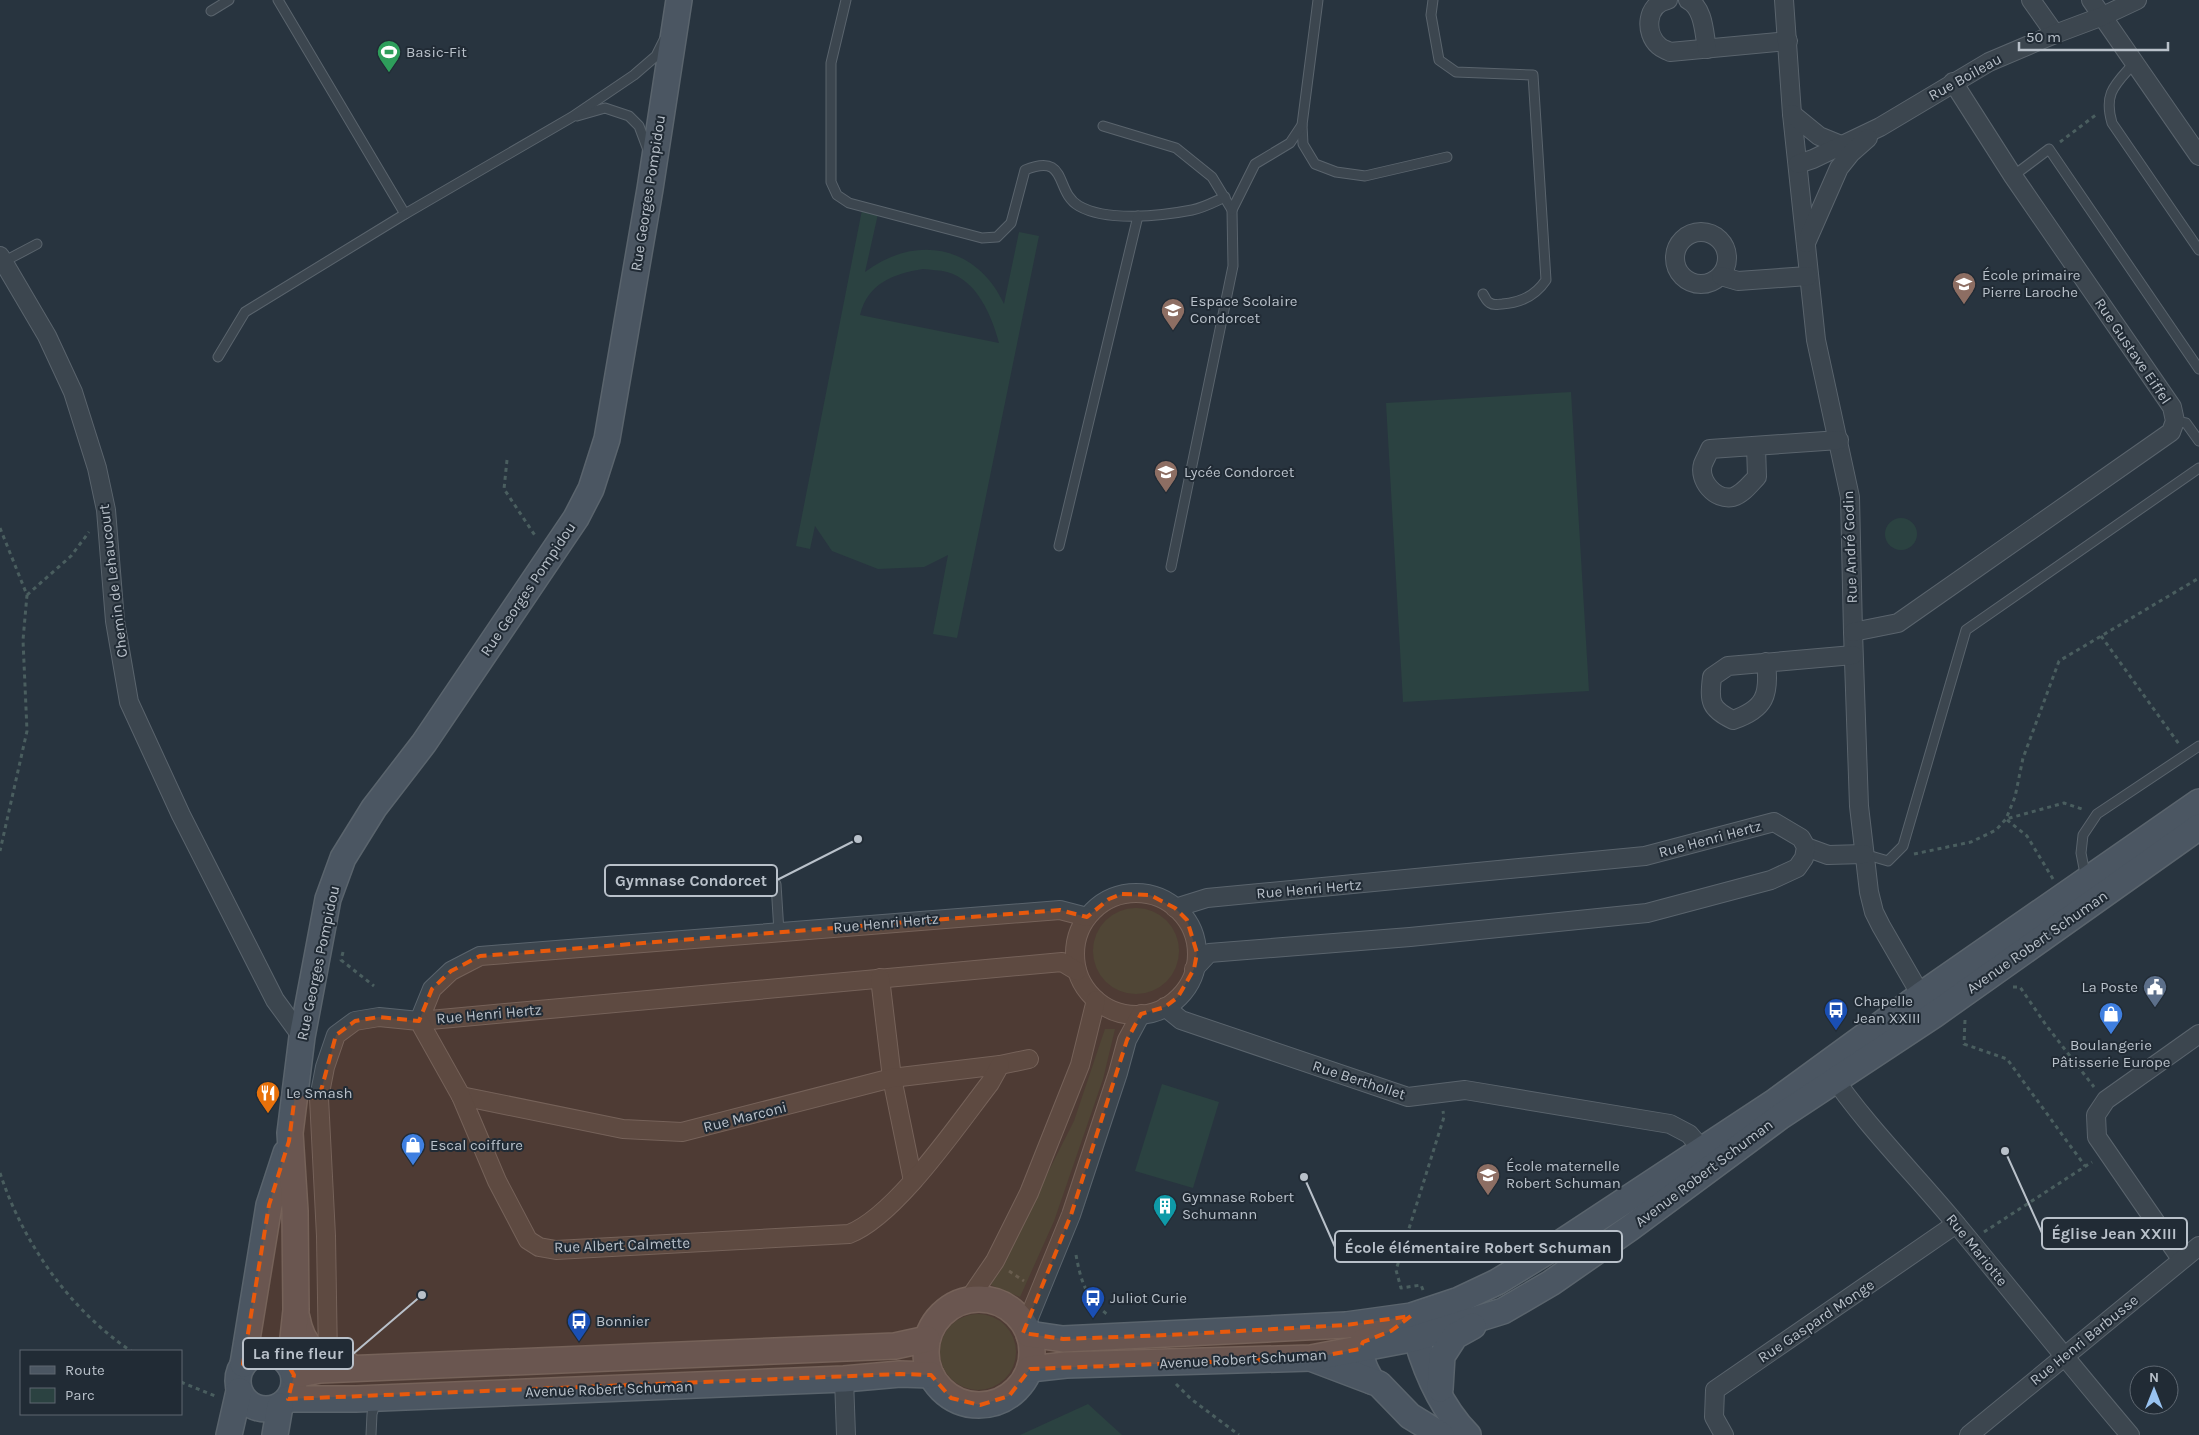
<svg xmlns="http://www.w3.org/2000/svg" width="2199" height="1435" font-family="Karla,sans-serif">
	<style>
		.green { fill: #2b4241; fill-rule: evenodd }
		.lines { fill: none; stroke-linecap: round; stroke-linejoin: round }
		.service-casing { stroke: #5a646d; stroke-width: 11 }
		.minor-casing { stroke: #5a646d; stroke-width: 20 }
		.secondary-casing { stroke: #5a646d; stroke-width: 28 }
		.path { stroke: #4a5e5f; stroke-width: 3; stroke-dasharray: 4 4; stroke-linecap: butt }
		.service { stroke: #3c464f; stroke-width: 9 }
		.minor { stroke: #3c464f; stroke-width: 18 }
		.secondary { stroke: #4b5662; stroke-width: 25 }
		.marked { fill: #e8590c; fill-opacity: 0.2; stroke: #e8590c; stroke-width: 4; stroke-dasharray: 10 6; stroke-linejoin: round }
		.labels { text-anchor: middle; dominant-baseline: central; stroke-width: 4; stroke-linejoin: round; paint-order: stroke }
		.poi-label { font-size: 15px; fill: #b9c1ca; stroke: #212b35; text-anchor: start }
		.street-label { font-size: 15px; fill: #b9c1ca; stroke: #212b35 }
		.leader { fill: none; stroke: #b9c1ca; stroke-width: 2 }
		.callout-dot { fill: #b9c1ca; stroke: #212b35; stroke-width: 2 }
		.callout { fill: #212b35; stroke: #b9c1ca; stroke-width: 2 }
		.callout-label { font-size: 16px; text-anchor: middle; font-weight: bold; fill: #b9c1ca }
	</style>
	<rect width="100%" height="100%" fill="#28343f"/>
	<g class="green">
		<path d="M862,210L878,214L865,272C915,234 977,245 1004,304L1019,232L1039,236L957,638L933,634L948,555L924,567L878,569L832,551L815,526L810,549L796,546ZM923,269C931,270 940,270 947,272C977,280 992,316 999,343L860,315C868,283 893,274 923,269Z"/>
		<path d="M1571,392L1589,691L1403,702L1386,403Z"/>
		<circle cx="1901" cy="534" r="16"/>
		<circle cx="1136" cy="951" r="43"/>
		<path d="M1105,1029H1115L1103,1079L1054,1221L1020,1297L991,1285L1074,1121Z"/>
		<path d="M1162,1084L1219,1102L1193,1188L1135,1171Z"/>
		<circle cx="978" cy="1352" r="38"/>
		<path d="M1088,1404L1122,1435H1020Z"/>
	</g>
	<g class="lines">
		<g class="service-casing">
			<g id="service">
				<path d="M278,0L405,214"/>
				<path d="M846,0L831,63V182L837,195L849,203L982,238L997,237L1011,223L1025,170C1069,152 1054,192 1079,206C1107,222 1161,216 1192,210C1203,208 1214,202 1225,197"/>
				<path d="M1433,0L1431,15L1439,60L1456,72L1533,75L1546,280C1536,295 1520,303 1502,304C1498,304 1494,306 1490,303C1487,302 1485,297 1483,294"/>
				<path d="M211,11L229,0"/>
				<path d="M2135,62C2116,84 2103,92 2112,123L2199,250"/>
				<path d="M577,116L605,108L629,116L639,126L648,150"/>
				<path d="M1302,125L1303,144L1315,164L1336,172L1365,176L1447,157"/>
				<path d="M1103,126L1176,148L1212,177L1232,210L1233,266L1171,567"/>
				<path d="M2013,176L2049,149L2199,369"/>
				<path d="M1232,210L1255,164L1290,143L1302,125L1318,0"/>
				<path d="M3,262L37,244"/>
				<path d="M218,357L245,312L405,214L572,117L634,75L656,56L664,40"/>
				<path d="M2175,421L2186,423L2199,441"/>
				<path d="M1059,546L1138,216"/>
				<path d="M1864,854L1888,861L1903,846L1966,630L2199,468"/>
				<path d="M2086,879L2081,853L2083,835L2097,814L2199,746"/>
				<path d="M776,884L779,932"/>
				<path d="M371,1435L372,1414L376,1401"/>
			</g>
		</g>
		<g class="minor-casing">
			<g id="minor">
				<path d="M1668,0C1646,4 1644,33 1659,46C1662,49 1667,50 1670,52L1788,41"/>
				<path d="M1688,0C1704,8 1704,33 1707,49"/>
				<path d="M1784,0L1792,114L1816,340L1850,497L1853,632L1859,806L1869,892L1874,912L1881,926L1926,1004"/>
				<path d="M2031,0L2055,34"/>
				<path d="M2091,0L2199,156"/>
				<path d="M1792,114L1819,136L1841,145"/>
				<path d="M1798,164L1813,159L1880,127L1989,62L2055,34L2103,16L2137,0"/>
				<circle cx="1701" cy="258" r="26"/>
				<path d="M1806,243L1839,168L1851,153L1868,138"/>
				<path d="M0,256L47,336L73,392L97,468L106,510L115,621L129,702L181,815L275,1000L302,1037"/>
				<path d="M1721,276L1738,281L1808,276"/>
				<path d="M1756,446L1757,477C1750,484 1743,494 1733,497C1715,501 1698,480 1703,464C1705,459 1708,454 1710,449L1839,440"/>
				<path d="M1853,632L1898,623L2171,432L2175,421L2172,407L2013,176L1953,82"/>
				<path d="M1766,662C1770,695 1765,709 1733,720C1710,709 1709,702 1712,677L1728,666L1853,655"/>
				<path d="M1806,847L1828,855L1864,854"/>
				<circle cx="1136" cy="954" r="61"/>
				<path d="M1175,908L1207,898L1645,856L1774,822L1801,838L1806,847L1804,858L1797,868L1771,880L1647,913L1410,937L1209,953L1194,969"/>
				<path d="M1077,971L1062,962L419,1021L432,989L451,971L480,956L1060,910L1087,917"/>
				<path d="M880,978L892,1078L913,1181"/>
				<path d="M1165,1007L1181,1020L1408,1097L1465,1090L1670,1124L1689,1134L1702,1149"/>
				<path d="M1829,1071C1866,1126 1915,1174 1957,1225C2015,1295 2071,1366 2130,1435"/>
				<path d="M461,1096L623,1129L682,1132L892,1078L1000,1065L1029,1059"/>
				<path d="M2181,1259L2097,1137L2096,1115L2106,1100L2199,1034"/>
				<path d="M969,1299L995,1261L1029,1193L1080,1065L1096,1000"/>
				<path d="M1026,1325L1071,1215L1118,1073L1127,1040L1141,1014"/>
				<path d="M328,1359L326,1236L319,1098L325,1067L336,1035L355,1021L379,1017L419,1021L461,1096L497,1181L528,1240L539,1247L556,1250L849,1234C896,1216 958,1124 990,1083L1000,1065"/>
				<path d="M844,1379L846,1435"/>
				<path d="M1724,1435L1714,1417L1715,1390L1956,1224"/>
				<path d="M1969,1435L2199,1246"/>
			</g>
		</g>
		<g class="secondary-casing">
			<g id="secondary">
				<circle cx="979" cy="1352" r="53"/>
				<path d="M297,1318C303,1350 318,1356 348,1365"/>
				<path d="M1412,1322C1422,1362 1438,1405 1468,1435"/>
				<path d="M1029,1334L1063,1339L1346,1325L1411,1316L1459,1300L1497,1282L1556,1246L1773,1103L1921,995L2199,802"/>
				<path d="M1372,1339L1363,1342C1358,1356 1364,1369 1372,1381"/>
				<circle cx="266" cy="1381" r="28"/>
				<path d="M1313,1359L1379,1384L1410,1416L1441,1435"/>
				<path d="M243,1364L269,1205L286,1153"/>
				<path d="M290,1366L296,1310L295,1211L290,1133L302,1037L328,899L343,858L374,808L424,743L576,518L591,489L607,439L650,189L679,0"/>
				<path d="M1030,1369L1066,1365L1311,1358L1416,1338L1503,1311L1551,1283L1630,1228L1781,1116L1934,1015L2199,827"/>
				<path d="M294,1375L320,1370L895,1346L927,1339"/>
				<path d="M1440,1389L1442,1356L1455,1336L1473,1326"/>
				<path d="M288,1399H356L844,1379L900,1374L931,1375"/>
				<path d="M229,1435L239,1391"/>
				<path d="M275,1435L280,1406"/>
			</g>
		</g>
		<g class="path">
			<path d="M2060,142L2097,114"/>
			<path d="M507,460L504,489L536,537"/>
			<path d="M0,528L27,595L23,640L27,731L0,851"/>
			<path d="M27,595L71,556L89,532"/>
			<path d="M2101,636L2179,744"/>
			<path d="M1914,854L1971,842L1996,830L2006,819L2015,797L2023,758L2059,661L2199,578"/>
			<path d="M2053,879L2027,836L2006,819L2064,803L2085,810"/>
			<path d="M343,952L341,960L374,986"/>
			<path d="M2013,987H2020L2046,1025L2094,1087"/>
			<path d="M1965,1020L1964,1044L2007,1059L2085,1166"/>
			<path d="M0,1173C23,1243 70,1310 131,1351"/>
			<path d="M1984,1232L2092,1162"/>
			<path d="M1076,1255C1081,1282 1086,1298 1108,1315"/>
			<path d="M1009,1271L1024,1281"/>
			<path d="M1423,1290L1421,1285L1401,1288L1396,1270L1444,1117L1443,1111"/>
			<path d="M181,1382L215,1396"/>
			<path d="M1176,1384L1191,1399L1239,1435"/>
		</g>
		<use href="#service" class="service"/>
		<use href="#minor" class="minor"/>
		<use href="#secondary" class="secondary"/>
	</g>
	<path class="marked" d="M1122,894L1150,895L1175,908L1187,920L1197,953L1194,969L1178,997L1165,1007L1141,1014L1127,1040L1071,1215L1023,1333L1063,1339L1168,1335L1346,1325L1411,1316L1391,1331L1363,1342L1360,1349L1311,1358L1030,1369L1009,1396L980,1405L951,1398L931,1375L900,1374L288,1399L294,1375L285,1360L263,1353L243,1364L269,1205L289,1141L295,1095L319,1098L336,1035L355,1021L379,1017L419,1021L432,989L451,971L480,956L1060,910L1087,917L1109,899Z"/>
	<defs>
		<g id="stadium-pin" transform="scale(1.25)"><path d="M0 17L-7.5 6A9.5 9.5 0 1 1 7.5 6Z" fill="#2e9e5b" stroke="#212b35"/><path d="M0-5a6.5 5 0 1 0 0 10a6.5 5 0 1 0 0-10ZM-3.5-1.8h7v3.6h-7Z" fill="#fff"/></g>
		<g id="school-pin" transform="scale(1.25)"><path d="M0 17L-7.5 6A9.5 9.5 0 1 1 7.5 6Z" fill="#8d6e63" stroke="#212b35"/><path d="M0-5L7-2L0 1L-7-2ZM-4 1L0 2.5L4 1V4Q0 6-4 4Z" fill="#fff"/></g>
		<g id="civic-pin" transform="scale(1.25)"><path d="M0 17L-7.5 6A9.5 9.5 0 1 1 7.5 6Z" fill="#5c6f8a" stroke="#212b35"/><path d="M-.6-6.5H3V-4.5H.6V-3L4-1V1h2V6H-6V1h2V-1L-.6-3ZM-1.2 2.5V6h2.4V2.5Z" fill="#fff"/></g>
		<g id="bus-pin" transform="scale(1.25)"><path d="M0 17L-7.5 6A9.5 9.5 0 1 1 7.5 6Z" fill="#1a4fb4" stroke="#212b35"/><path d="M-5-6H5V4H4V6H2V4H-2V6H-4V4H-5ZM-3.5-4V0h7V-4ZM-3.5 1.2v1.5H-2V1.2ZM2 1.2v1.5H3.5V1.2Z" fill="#fff"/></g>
		<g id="shop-pin" transform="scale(1.25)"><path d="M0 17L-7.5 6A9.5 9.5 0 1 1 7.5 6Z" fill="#3f7fe0" stroke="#212b35"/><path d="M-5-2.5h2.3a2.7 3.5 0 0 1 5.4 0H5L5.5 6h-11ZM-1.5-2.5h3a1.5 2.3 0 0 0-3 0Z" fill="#fff"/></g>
		<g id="restaurant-pin" transform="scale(1.25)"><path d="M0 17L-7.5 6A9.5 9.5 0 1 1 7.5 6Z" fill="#e8710a" stroke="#212b35"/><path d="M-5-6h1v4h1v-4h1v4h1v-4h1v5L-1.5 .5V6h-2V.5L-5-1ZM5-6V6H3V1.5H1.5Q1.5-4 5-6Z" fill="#fff"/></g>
		<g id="building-pin" transform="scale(1.25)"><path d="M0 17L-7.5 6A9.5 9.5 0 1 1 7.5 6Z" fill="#0f9aa8" stroke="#212b35"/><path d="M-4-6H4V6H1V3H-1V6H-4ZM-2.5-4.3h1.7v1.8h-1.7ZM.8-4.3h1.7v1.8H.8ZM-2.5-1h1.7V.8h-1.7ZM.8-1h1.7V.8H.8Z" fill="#fff"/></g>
	</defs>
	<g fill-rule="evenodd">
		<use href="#stadium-pin" x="389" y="52"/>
		<use href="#school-pin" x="1964" y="284"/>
		<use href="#school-pin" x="1173" y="310"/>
		<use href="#school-pin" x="1166" y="472"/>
		<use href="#civic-pin" x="2155" y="987"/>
		<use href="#bus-pin" x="1836" y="1010"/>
		<use href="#shop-pin" x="2111" y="1014"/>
		<use href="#restaurant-pin" x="268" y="1093"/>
		<use href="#shop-pin" x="413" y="1145"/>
		<use href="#school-pin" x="1488" y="1175"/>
		<use href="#building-pin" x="1165" y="1206"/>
		<use href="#bus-pin" x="1093" y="1298"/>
		<use href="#bus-pin" x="579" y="1321"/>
	</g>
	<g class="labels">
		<g class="poi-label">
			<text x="406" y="52">Basic-Fit</text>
			<text x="1982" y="275">École primaire<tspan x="1982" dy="17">Pierre Laroche</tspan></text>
			<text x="1190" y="301">Espace Scolaire<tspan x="1190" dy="17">Condorcet</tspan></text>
			<text x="1184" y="472">Lycée Condorcet</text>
			<text x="2138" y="987" text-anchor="end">La Poste</text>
			<text x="1854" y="1001">Chapelle<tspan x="1854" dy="17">Jean XXIII</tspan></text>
			<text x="2111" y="1045" text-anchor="middle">Boulangerie<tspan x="2111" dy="17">Pâtisserie Europe</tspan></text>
			<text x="286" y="1093">Le Smash</text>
			<text x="430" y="1145">Escal coiffure</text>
			<text x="1506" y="1166">École maternelle<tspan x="1506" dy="17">Robert Schuman</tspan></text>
			<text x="1182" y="1197">Gymnase Robert<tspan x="1182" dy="17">Schumann</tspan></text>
			<text x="1110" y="1298">Juliot Curie</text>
			<text x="596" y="1321">Bonnier</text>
		</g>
		<g class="street-label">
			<text transform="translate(1965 77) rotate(-29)">Rue Boileau</text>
			<text transform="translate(648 193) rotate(-81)">Rue Georges Pompidou</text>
			<text transform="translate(2133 351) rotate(56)">Rue Gustave Eiffel</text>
			<text transform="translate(1850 547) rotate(-92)">Rue André Godin</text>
			<text transform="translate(113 581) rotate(-97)">Chemin de Lehaucourt</text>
			<text transform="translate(528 589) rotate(-56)">Rue Georges Pompidou</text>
			<text transform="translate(1710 839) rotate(-15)">Rue Henri Hertz</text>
			<text transform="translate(1309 889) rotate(-5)">Rue Henri Hertz</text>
			<text transform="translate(886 923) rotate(-5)">Rue Henri Hertz</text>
			<text transform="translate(2037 942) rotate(-35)">Avenue Robert Schuman</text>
			<text transform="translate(318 963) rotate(-78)">Rue Georges Pompidou</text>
			<text transform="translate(489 1014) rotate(-5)">Rue Henri Hertz</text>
			<text transform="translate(1359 1080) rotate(18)">Rue Berthollet</text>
			<text transform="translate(745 1117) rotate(-14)">Rue Marconi</text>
			<text transform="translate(1704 1173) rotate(-37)">Avenue Robert Schuman</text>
			<text transform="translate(622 1245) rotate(-2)">Rue Albert Calmette</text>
			<text transform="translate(1977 1250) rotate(51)">Rue Mariotte</text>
			<text transform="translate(1816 1321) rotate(-34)">Rue Gaspard Monge</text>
			<text transform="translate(2084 1340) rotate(-39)">Rue Henri Barbusse</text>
			<text transform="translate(1243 1359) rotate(-3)">Avenue Robert Schuman</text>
			<text transform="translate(609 1389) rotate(-2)">Avenue Robert Schuman</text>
		</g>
	</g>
	<path class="leader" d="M858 839L777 880M2005 1151L2042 1233M1304 1177L1335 1247M422 1295L353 1354"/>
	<g class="callout-dot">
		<circle cx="858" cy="839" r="5"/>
		<circle cx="2005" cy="1151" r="5"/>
		<circle cx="1304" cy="1177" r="5"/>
		<circle cx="422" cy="1295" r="5"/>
	</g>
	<g class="callout">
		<rect x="605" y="865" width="172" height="31" rx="5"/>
		<rect x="2042" y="1218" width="145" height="31" rx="5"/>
		<rect x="1335" y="1231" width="287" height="31" rx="5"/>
		<rect x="243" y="1338" width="110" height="31" rx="5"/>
	</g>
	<g class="callout-label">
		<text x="691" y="886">Gymnase Condorcet</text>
		<text x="2114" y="1239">Église Jean XXIII</text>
		<text x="1478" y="1253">École élémentaire Robert Schuman</text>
		<text x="298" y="1359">La fine fleur</text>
	</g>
	<rect x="20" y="1350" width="162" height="65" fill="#212b35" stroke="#5e6771"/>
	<rect x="30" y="1366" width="25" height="8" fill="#4b5662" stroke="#5e6771"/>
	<text x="65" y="1375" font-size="15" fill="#b9c1ca">Route</text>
	<rect x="30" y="1388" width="25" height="15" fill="#2b4241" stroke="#5e6771"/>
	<text x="65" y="1400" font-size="15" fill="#b9c1ca">Parc</text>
	<g transform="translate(2154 1390)"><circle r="24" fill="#212b35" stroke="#5e6771"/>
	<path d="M0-4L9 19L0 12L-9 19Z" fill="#98c2f0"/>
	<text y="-8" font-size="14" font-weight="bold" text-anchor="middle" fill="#b9c1ca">N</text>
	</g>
	<path d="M2019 42v8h149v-8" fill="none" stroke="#b9c1ca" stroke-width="2.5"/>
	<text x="2026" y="42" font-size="15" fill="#b9c1ca" stroke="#212b35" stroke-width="4" paint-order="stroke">50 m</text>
</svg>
